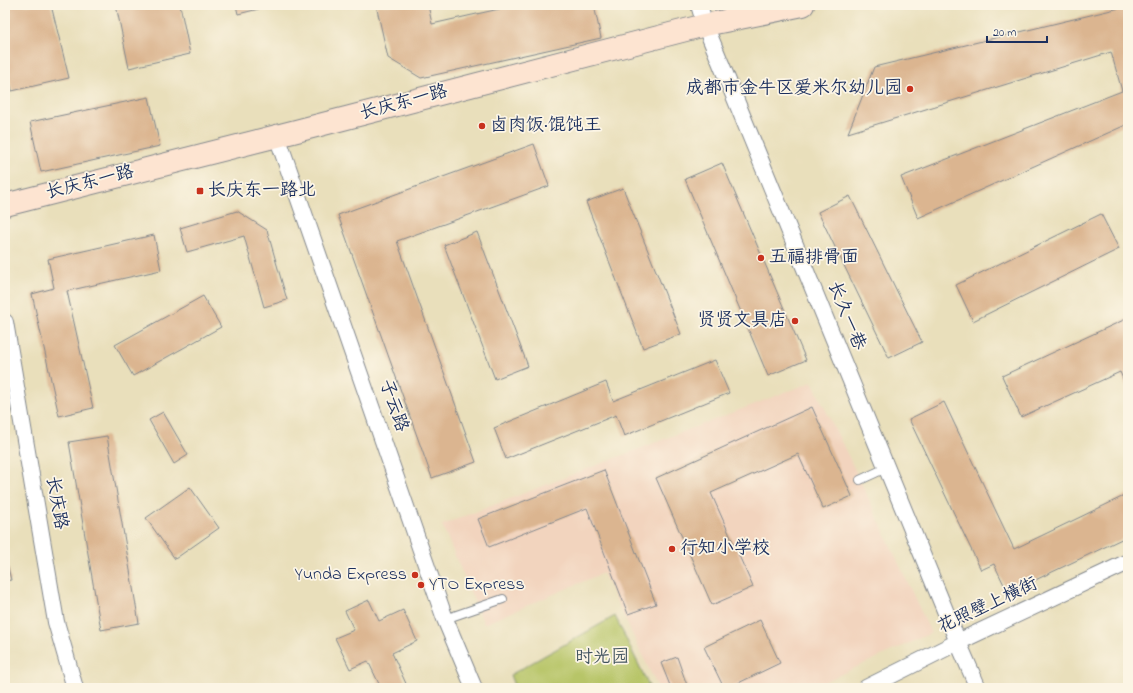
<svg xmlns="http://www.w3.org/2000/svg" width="1133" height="693" font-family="'Indie Flower','LXGW WenKai TC',sans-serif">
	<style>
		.built { fill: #f2d4be }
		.green { fill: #b7c568; stroke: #697a63 }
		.building { fill: #dbb590 }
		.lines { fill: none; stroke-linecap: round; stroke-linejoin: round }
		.service-casing { stroke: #82878c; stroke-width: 10 }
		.minor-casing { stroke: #82878c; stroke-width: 18 }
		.secondary-casing { stroke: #82878c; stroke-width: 24 }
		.service { stroke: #fff; stroke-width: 8 }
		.minor { stroke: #fff; stroke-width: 16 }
		.secondary { stroke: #fde4d1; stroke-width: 22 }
		.poi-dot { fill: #c8321e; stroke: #fcf5e5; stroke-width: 1.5 }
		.labels { text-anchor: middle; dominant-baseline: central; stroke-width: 3.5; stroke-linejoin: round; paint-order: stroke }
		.poi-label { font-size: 18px; fill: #1b2f5e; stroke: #fcf5e5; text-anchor: start }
		.street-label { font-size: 18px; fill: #1b2f5e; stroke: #fcf5e5 }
		.park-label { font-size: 18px; fill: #425460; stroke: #fcf5e5 }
	</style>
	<rect width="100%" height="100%" fill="#fcf5e5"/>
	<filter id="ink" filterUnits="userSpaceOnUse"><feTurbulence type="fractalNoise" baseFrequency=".025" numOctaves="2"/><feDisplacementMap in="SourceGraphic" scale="8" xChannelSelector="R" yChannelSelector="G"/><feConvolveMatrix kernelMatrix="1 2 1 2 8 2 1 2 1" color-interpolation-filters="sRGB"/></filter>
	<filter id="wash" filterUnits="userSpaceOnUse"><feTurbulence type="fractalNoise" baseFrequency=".012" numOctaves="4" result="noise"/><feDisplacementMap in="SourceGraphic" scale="16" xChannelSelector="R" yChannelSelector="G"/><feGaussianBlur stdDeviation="0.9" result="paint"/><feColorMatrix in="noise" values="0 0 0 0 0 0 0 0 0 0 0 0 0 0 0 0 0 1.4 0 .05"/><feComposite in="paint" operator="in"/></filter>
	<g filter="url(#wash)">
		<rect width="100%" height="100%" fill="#e9dfbb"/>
		<path class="built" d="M812,382L860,480L931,633L811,688H658L603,573L484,624L442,525Z"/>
		<path class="green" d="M615,616L650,688H515L510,675Z"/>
		<g id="blocks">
			<g class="building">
				<path d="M5,5H51L69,78L12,91L5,61Z"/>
				<path d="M116,5H180L190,54L129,68Z"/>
				<path d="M236,5H271V6L238,14Z"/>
				<path d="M376,5H428L432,24L517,5H594L601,38L421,78L388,58Z"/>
				<path d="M1128,6V124L918,218L901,177L1122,91L1111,52L848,133L874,67Z"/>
				<path d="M149,97L160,146L41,172L30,122Z"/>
				<path d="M534,144L549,186L397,241L476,462L432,478L338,215Z"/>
				<path d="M722,163L806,360L768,376L685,179Z"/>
				<path d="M623,188L681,334L643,348L586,202Z"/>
				<path d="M850,196L922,342L889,358L818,212Z"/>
				<path d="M237,211L267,230L287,300L264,307L244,236L187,252L180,228Z"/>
				<path d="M1101,214L1119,249L973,321L956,285Z"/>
				<path d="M477,232L528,366L495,379L444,245Z"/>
				<path d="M154,235L161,270L67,291L93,408L59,416L32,294L54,288L48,259Z"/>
				<path d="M203,296L221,327L133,376L115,345Z"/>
				<path d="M1128,318V390L1120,372L1021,417L1002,376Z"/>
				<path d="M715,360L729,393L624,436L616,415L506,459L494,428L606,382L613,401Z"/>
				<path d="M944,402L1014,549L1128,494V536L1008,593L994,564L981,570L909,419Z"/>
				<path d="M812,407L852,496L823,509L798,454L711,493L753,587L712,605L656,478Z"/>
				<path d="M163,412L188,455L174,464L149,420Z"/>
				<path d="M107,436L139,623L101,630L69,442Z"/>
				<path d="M604,470L656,604L628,614L587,508L489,547L478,519Z"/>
				<path d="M190,487L219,528L175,559L146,518Z"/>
				<path d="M5,555L11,580L5,581Z"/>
				<path d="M369,600L379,621L403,610L417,641L392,653L408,688H381L368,661L350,669L335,638L354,630L345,611Z"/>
				<path d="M760,620L780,663L728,688H724L704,647Z"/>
				<path d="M677,657L688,688H671L661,663Z"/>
			</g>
		</g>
	</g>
	<g filter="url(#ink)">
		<use href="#blocks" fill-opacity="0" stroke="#82878c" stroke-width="1"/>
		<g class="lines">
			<g class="service-casing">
				<g id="service">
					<path d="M860,480L886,468"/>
					<path d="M445,619L503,599"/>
				</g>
			</g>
			<g class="minor-casing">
				<g id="minor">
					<path d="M699,5L705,25L958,642L978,688"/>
					<path d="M277,136L445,619L474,688"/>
					<path d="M5,322L56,622L75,688"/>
					<path d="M866,688L958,642L1128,562"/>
				</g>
			</g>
			<g class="secondary-casing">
				<path id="secondary" d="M5,205L277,136L705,25L803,5"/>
			</g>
			<use href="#service" class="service"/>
			<use href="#minor" class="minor"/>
			<use href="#secondary" class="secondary"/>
		</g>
	</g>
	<g class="poi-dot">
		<circle cx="910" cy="89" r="4"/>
		<circle cx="482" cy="126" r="4"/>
		<rect x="196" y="187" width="8" height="8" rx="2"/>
		<circle cx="761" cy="258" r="4"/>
		<circle cx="795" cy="321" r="4"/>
		<circle cx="672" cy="549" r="4"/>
		<circle cx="415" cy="575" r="4"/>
		<circle cx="421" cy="585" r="4"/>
	</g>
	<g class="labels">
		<g class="poi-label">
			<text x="902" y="89" text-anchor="end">成都市金牛区爱米尔幼儿园</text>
			<text x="490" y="126">卤肉饭·馄饨王</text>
			<text x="208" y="191">长庆东一路北</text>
			<text x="769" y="258">五福排骨面</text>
			<text x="787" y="321" text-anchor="end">贤贤文具店</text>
			<text x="680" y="549">行知小学校</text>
			<text x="407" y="575" text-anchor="end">Yunda Express</text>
			<text x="429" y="585">YTO Express</text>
		</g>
		<g class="street-label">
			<text transform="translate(404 103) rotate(-15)">长庆东一路</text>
			<text transform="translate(90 183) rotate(-14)">长庆东一路</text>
			<text transform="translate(846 316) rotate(68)">长久一巷</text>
			<text transform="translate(393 406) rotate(71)">子云路</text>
			<text transform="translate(56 503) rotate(80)">长庆路</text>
			<text transform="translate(988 606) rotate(-25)">花照壁上横街</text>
		</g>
		<g class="park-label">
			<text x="602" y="658">时光园</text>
		</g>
	</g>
	<rect width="1133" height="693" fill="none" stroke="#fcf5e5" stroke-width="20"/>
	<path d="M987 36v6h60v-6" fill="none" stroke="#1b2f5e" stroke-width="2"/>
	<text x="993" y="36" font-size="12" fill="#1b2f5e" stroke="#fcf5e5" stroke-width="3" paint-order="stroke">20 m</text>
</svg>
